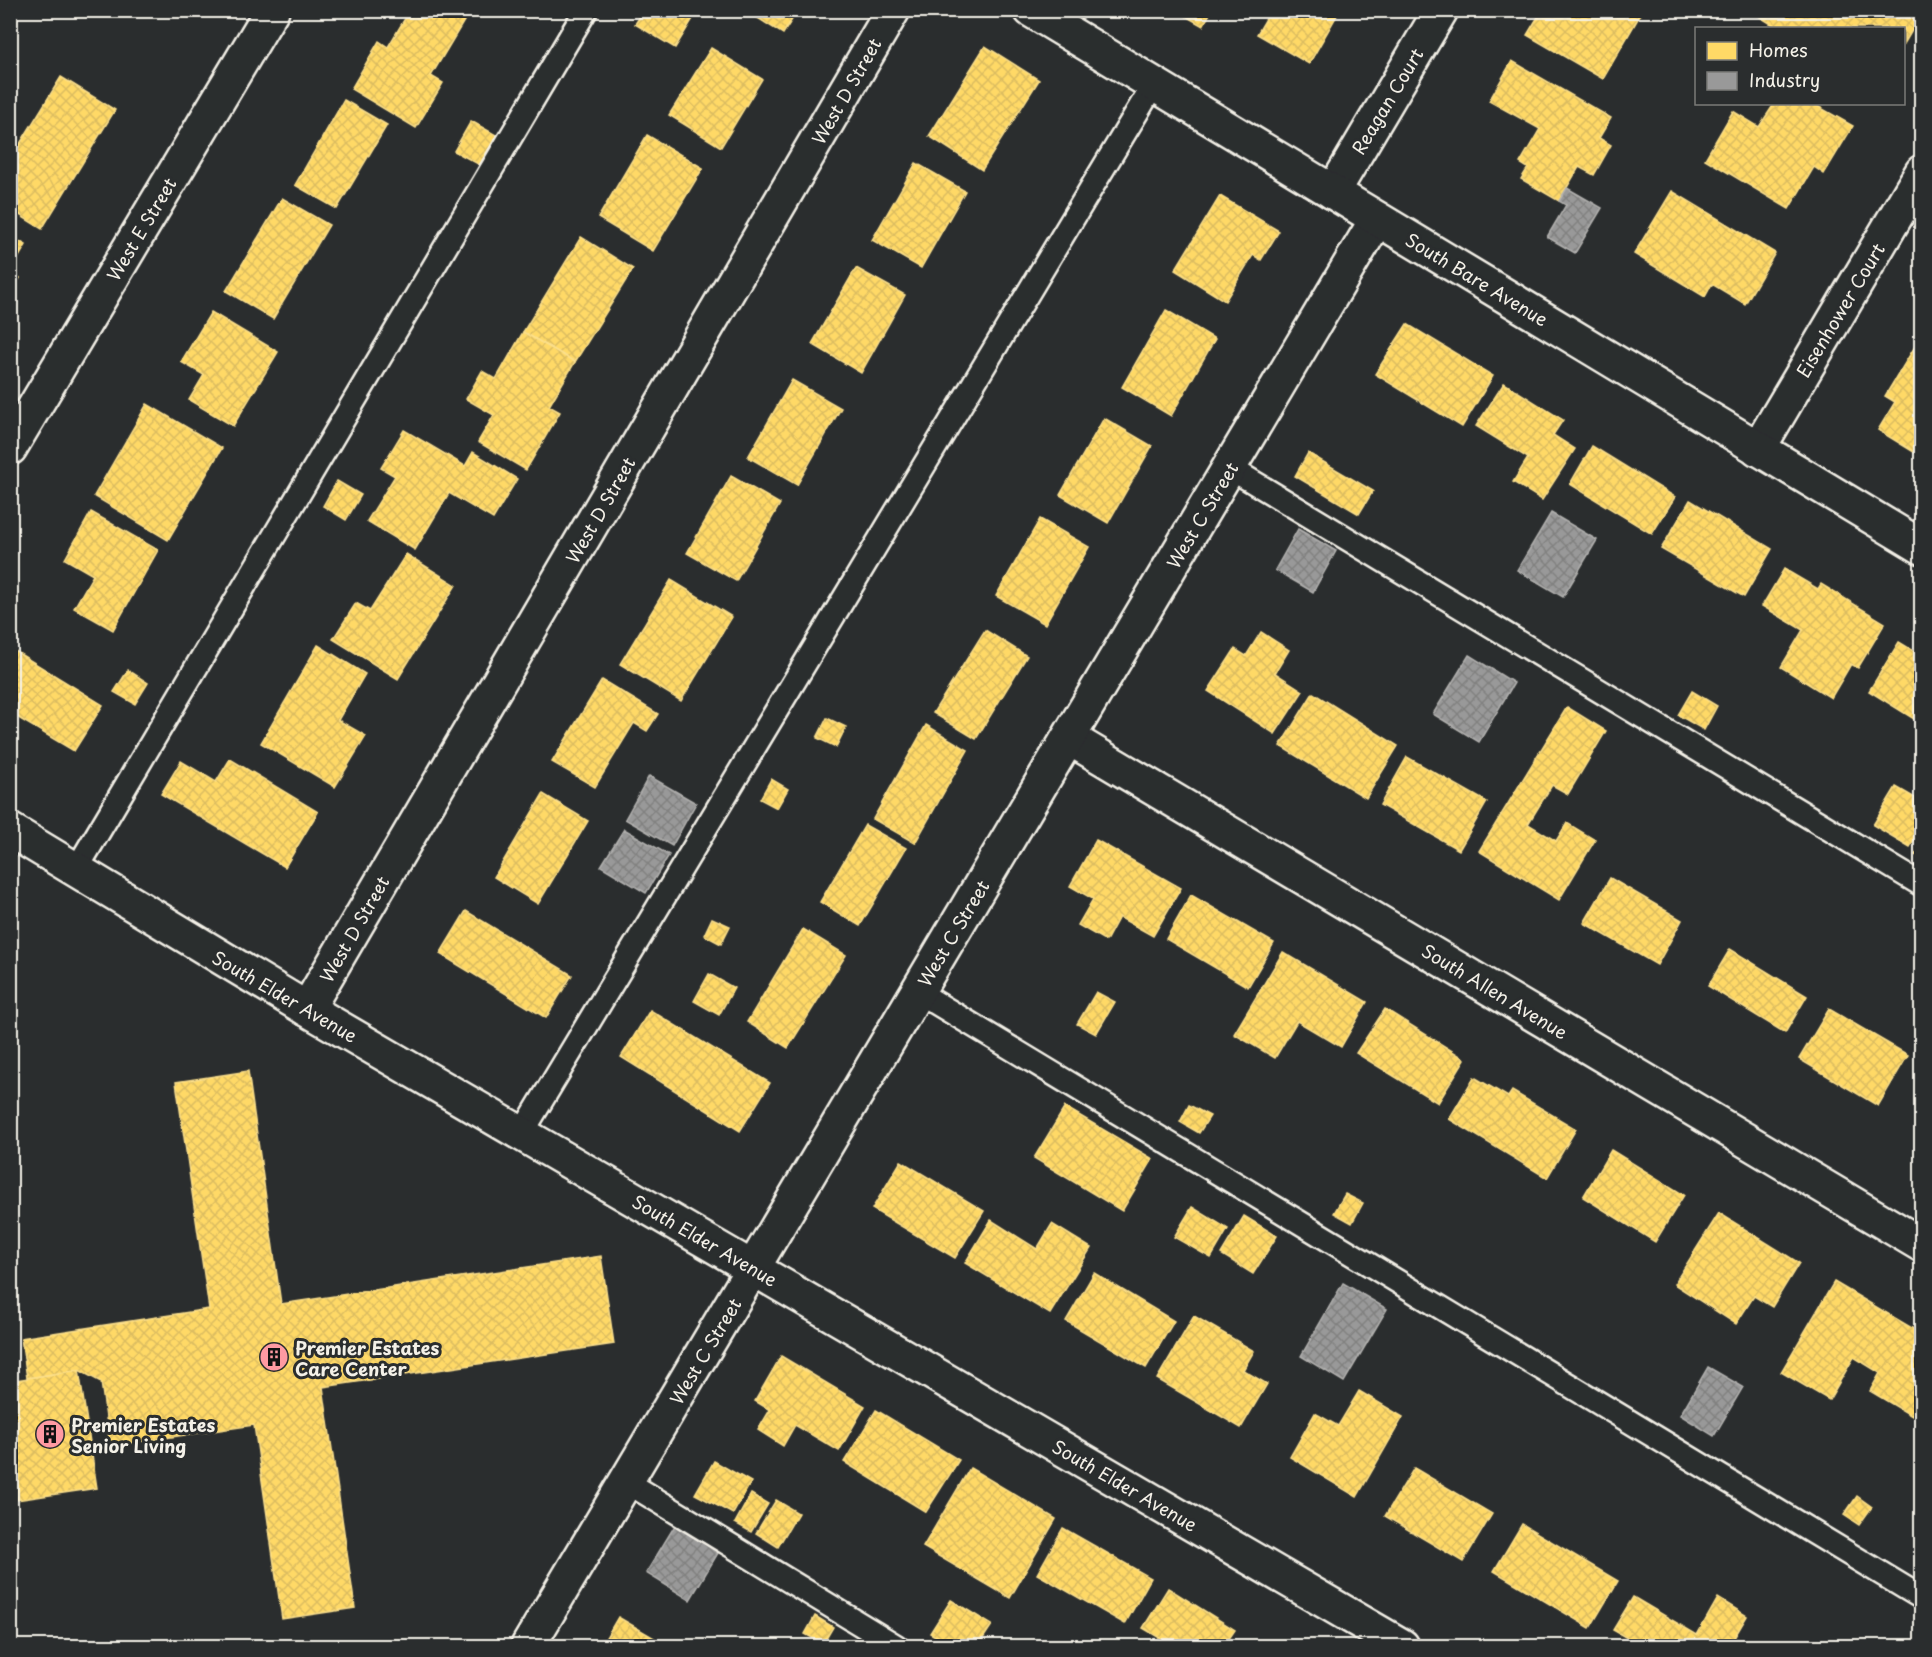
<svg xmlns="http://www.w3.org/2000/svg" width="1932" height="1657" font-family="'Playpen Sans',sans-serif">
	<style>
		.homes { fill: url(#homes-cross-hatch); stroke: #fce08d; stroke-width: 1.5 }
		.industry { fill: url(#industry-cross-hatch); stroke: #b4b3b1; stroke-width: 1.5 }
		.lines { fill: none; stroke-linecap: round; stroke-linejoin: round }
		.service-casing { stroke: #f4f1e8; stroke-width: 27 }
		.minor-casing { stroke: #f4f1e8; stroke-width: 38 }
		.tertiary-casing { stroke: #f4f1e8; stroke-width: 38 }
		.service { stroke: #2a2d2e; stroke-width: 22 }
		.minor { stroke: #2a2d2e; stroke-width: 33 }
		.tertiary { stroke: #2a2d2e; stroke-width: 33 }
		.labels { text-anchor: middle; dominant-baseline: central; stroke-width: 6; stroke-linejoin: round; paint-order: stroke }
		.street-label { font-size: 18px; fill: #f4f1e8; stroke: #2a2d2e }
		.poi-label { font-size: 18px; font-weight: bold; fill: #f4f1e8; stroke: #2a2d2e; text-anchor: start }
	</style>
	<defs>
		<pattern id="homes-cross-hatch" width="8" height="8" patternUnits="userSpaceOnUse" patternTransform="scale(1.5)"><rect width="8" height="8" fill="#ffd966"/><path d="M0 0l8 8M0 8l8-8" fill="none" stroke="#dbbc60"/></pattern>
		<pattern id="industry-cross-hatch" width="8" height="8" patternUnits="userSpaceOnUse" patternTransform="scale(1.5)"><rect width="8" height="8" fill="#999"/><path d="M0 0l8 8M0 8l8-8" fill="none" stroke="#818180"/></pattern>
	</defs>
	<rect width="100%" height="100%" fill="#2a2d2e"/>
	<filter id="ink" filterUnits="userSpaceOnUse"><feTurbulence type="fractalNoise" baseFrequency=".0167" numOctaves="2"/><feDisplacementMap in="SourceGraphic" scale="12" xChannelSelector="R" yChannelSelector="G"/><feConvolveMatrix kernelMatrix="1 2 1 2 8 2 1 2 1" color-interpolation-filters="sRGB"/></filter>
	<g filter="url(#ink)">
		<g class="homes">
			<path d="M410,10H447L464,21L431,76L443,83L416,128L351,89L379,41L388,47Z"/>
			<path d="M644,10H683L694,17L675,48L635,24Z"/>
			<path d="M745,10H798L783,34Z"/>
			<path d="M1181,10H1212L1203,26L1180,13Z"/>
			<path d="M1271,10H1340L1309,64L1257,34Z"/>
			<path d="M1542,10H1643L1603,79L1527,35Z"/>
			<path d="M1757,10H1909L1920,17L1904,44V28H1778L1755,14Z"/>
			<path d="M985,46L1039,80L982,170L929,136Z"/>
			<path d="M711,48L762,79L721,147L669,115Z"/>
			<path d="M1512,61L1611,118L1599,138L1611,145L1594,175L1579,167L1559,201L1521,179L1528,168L1520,163L1540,129L1489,101Z"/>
			<path d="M61,77L115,110L42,229L10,209V160Z"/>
			<path d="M344,100L387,125L337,209L295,185Z"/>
			<path d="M1774,104H1814L1853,126L1824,174L1814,167L1789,209L1705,159L1733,111L1759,127Z"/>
			<path d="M471,121L496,135L480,165L454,151Z"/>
			<path d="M647,135L703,168L653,251L598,218Z"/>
			<path d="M916,163L965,191L921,268L872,240Z"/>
			<path d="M1672,191L1775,253L1745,304L1712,284L1705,297L1634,254Z"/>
			<path d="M1220,196L1279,231L1261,260L1253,255L1225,301L1175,270Z"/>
			<path d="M282,198L329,225L273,319L226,291Z"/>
			<path d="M10,236L26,245L10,272Z"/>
			<path d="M581,237L633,269L575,362L523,332Z"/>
			<path d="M856,268L905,295L861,373L812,344Z"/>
			<path d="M10,272L20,278L10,293Z"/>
			<path d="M1166,310L1215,339L1171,416L1122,387Z"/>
			<path d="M211,312L278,352L233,426L189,400L204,375L181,362Z"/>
			<path d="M1407,324L1493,376L1462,427L1375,374Z"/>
			<path d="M523,332L575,362L549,406L560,412L526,470L478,442L494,415L466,399L482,371L496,379Z"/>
			<path d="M1922,335V447L1917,454L1878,430L1895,402L1885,396Z"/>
			<path d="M792,380L841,408L797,485L748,457Z"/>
			<path d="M1504,383L1563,420L1553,435L1575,449L1542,500L1513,482L1528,458L1476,426Z"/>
			<path d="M147,404L222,448L168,540L94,496Z"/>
			<path d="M1104,418L1152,446L1108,523L1060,495Z"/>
			<path d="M404,430L465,466L473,452L517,479L493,519L449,493L415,550L367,521L395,476L381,468Z"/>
			<path d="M1592,446L1675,497L1652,534L1570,484Z"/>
			<path d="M1308,453L1373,491L1359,514L1295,476Z"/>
			<path d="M731,476L780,504L736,581L687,553Z"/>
			<path d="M337,481L361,495L346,520L323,506Z"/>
			<path d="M1690,500L1772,549L1744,597L1661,549Z"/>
			<path d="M91,512L158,550L113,630L74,608L93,575L65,559Z"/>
			<path d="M1040,519L1089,547L1045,624L996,596Z"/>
			<path d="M406,554L456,585L398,679L333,639L356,603L370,611Z"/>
			<path d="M1784,569L1818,589L1821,584L1885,623L1858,668L1851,664L1831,698L1781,667L1803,630L1762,606Z"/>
			<path d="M671,580L732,617L681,701L620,664Z"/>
			<path d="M985,630L1027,656L976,739L933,713Z"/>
			<path d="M1261,632L1289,650L1275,673L1303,691L1275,734L1208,691L1235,649L1246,656Z"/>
			<path d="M1899,642L1922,656V724L1869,691Z"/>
			<path d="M318,645L365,674L338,720L366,736L335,787L261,743Z"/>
			<path d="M10,648L103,705L74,751L10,713Z"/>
			<path d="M128,670L148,683L135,704L114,692Z"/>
			<path d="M602,680L658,714L647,731L634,723L595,787L552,762Z"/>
			<path d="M1692,691L1717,706L1704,730L1678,715Z"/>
			<path d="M1313,693L1398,746L1366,798L1280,746Z"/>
			<path d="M1567,707L1606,731L1568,794L1552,785L1528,824L1556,841L1567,823L1595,840L1559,900L1479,851Z"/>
			<path d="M827,718L846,727L836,747L817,738Z"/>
			<path d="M926,725L968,750L915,843L873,819Z"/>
			<path d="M1407,757L1487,802L1459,850L1380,805Z"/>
			<path d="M230,759L318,812L285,867L161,794L181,761L216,782Z"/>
			<path d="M771,779L788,789L777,808L760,799Z"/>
			<path d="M1896,787L1922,802V828L1910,847L1873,825Z"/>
			<path d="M543,794L588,821L538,904L494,877Z"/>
			<path d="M865,825L906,848L860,926L820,902Z"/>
			<path d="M1096,840L1181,888L1153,936L1119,917L1106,941L1078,925L1093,899L1070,886Z"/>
			<path d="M1922,844V859L1915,855Z"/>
			<path d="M1610,878L1682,920L1657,965L1584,923Z"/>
			<path d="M1191,895L1274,943L1248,987L1166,939Z"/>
			<path d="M466,911L572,975L546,1018L440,954Z"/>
			<path d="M712,918L730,926L721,944L704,935Z"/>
			<path d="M803,929L846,955L788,1048L747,1022Z"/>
			<path d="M1730,949L1807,996L1785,1033L1708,986Z"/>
			<path d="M1283,952L1367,1002L1341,1047L1297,1021L1275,1058L1234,1034Z"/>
			<path d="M709,974L734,988L719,1015L694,1001Z"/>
			<path d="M1096,992L1115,1002L1096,1034L1077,1024Z"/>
			<path d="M1385,1009L1465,1059L1438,1103L1356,1053Z"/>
			<path d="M1829,1009L1908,1055L1878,1106L1799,1059Z"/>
			<path d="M650,1010L770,1083L740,1131L621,1057Z"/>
			<path d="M248,1071L281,1304L601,1256L614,1344L323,1387L355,1608L282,1619L254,1425L110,1446L101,1382L79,1370L27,1378L21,1338L209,1309L176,1082Z"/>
			<path d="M1474,1077L1508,1097L1512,1091L1576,1129L1547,1178L1449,1119Z"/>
			<path d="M1189,1105L1210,1116L1199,1133L1180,1122Z"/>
			<path d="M1065,1107L1153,1159L1122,1211L1034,1158Z"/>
			<path d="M1611,1150L1684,1195L1655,1242L1583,1197Z"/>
			<path d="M901,1161L984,1211L955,1258L872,1209Z"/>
			<path d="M1345,1194L1363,1203L1352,1223L1334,1213Z"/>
			<path d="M1192,1207L1228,1229L1211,1258L1174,1237Z"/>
			<path d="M1719,1213L1799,1263L1772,1307L1754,1296L1736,1324L1674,1284Z"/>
			<path d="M1244,1216L1277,1236L1253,1274L1221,1254Z"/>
			<path d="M991,1220L1037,1249L1052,1224L1091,1248L1050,1314L965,1263Z"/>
			<path d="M1094,1273L1174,1321L1146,1368L1066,1321Z"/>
			<path d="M1834,1282L1922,1334V1401L1912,1416L1870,1391L1880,1373L1854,1357L1829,1400L1781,1372Z"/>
			<path d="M1194,1316L1254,1351L1243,1370L1267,1384L1241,1428L1157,1379Z"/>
			<path d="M781,1356L865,1406L839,1451L795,1425L783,1446L758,1430L770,1410L755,1401Z"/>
			<path d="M79,1370L97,1488L10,1501V1381Z"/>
			<path d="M1359,1391L1403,1417L1357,1497L1290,1457L1315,1413L1338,1426Z"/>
			<path d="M876,1410L959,1460L926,1512L844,1462Z"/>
			<path d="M714,1461L751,1482L733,1514L695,1494Z"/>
			<path d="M970,1468L1056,1519L1010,1598L923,1547Z"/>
			<path d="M1414,1468L1492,1514L1463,1562L1385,1516Z"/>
			<path d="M751,1494L768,1504L751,1532L735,1523Z"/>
			<path d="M1857,1496L1872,1507L1859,1525L1844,1515Z"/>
			<path d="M776,1500L798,1513L778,1547L756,1533Z"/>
			<path d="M1522,1524L1618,1581L1590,1628L1494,1571Z"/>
			<path d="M1063,1528L1151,1578L1125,1624L1037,1574Z"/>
			<path d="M1168,1588L1235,1630L1224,1646H1173L1143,1628Z"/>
			<path d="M1633,1597L1697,1635L1718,1598L1747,1616L1731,1643L1736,1646H1641L1613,1630Z"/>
			<path d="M951,1600L992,1625L978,1646H952L930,1633Z"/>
			<path d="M815,1616L833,1627L823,1644L805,1634Z"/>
			<path d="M618,1617L668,1646H601Z"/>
			<path d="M10,1638L25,1646H10Z"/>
			<path d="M865,1640L876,1646H861Z"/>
		</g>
		<g class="industry">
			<path d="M1567,188L1602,208L1575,253L1547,237L1566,205L1559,201Z"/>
			<path d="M1551,513L1597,540L1563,597L1517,570Z"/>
			<path d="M1298,529L1336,551L1313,592L1275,570Z"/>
			<path d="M1469,655L1514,683L1479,742L1433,714Z"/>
			<path d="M649,776L696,803L672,846L625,819Z"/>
			<path d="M624,829L669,855L646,893L601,866Z"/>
			<path d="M1343,1283L1387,1309L1344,1382L1301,1356Z"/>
			<path d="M1708,1367L1743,1387L1714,1436L1680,1415Z"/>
			<path d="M677,1522L721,1548L690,1600L646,1573Z"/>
		</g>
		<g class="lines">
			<g class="service-casing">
				<g id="service">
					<path d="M1230,468L1922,885"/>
					<path d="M76,870L586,10"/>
					<path d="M918,992L1922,1598"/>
					<path d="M522,1133L1154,84"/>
					<path d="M627,1482L896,1646"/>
				</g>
			</g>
			<g class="minor-casing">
				<g id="minor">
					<path d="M1333,192L1441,10"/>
					<path d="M10,448L272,10"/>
					<path d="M1758,449L1922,172"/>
					<path d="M1069,738L1922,1245"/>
					<path d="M10,830L307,1009L1402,1646"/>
					<path d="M307,1009L893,10"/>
					<path d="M528,1646L1377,219"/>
				</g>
			</g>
			<g class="tertiary-casing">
				<path id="tertiary" d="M1031,10L1922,547"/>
			</g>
			<use href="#service" class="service"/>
			<use href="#minor" class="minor"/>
			<use href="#tertiary" class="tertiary"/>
		</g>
	</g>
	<defs>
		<g id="building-disc" transform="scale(1.5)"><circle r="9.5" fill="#ff9aa2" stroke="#2a2d2e"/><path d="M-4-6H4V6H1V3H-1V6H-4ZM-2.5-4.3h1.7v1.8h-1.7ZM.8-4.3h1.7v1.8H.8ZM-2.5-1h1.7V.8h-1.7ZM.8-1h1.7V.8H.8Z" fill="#111"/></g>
	</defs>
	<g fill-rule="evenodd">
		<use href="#building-disc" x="274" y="1357"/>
		<use href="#building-disc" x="50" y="1434"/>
	</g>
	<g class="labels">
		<g class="street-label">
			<text transform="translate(846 91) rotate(-60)">West D Street</text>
			<text transform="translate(1387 101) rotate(-59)">Reagan Court</text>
			<text transform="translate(141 229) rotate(-59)">West E Street</text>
			<text transform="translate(1477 279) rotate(31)">South Bare Avenue</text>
			<text transform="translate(1840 310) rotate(-59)">Eisenhower Court</text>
			<text transform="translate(600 510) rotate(-60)">West D Street</text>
			<text transform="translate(1202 515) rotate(-59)">West C Street</text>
			<text transform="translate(354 929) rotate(-60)">West D Street</text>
			<text transform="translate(953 933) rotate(-59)">West C Street</text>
			<text transform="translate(1495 991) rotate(31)">South Allen Avenue</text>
			<text transform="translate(285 996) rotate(30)">South Elder Avenue</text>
			<text transform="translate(705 1240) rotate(30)">South Elder Avenue</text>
			<text transform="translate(705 1351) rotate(-59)">West C Street</text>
			<text transform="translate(1125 1485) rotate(30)">South Elder Avenue</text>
		</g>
		<g class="poi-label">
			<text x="295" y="1347">Premier Estates<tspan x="295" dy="21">Care Center</tspan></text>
			<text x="71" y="1424">Premier Estates<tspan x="71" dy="21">Senior Living</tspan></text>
		</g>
	</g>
	<rect width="1932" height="1657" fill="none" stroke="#2a2d2e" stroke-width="36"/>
	<rect x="18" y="18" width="1896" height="1621" fill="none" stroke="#f4f1e8" stroke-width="2" filter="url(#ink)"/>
	<rect x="1695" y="27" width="210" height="78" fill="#2a2d2e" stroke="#7b7b78" stroke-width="1.5"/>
	<rect x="1707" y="42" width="30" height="18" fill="#ffd966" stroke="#7b7b78" stroke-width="1.5"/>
	<text x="1749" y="57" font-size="18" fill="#f4f1e8">Homes</text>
	<rect x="1707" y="72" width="30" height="18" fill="#999999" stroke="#7b7b78" stroke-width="1.5"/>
	<text x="1749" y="87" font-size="18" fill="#f4f1e8">Industry</text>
</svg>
